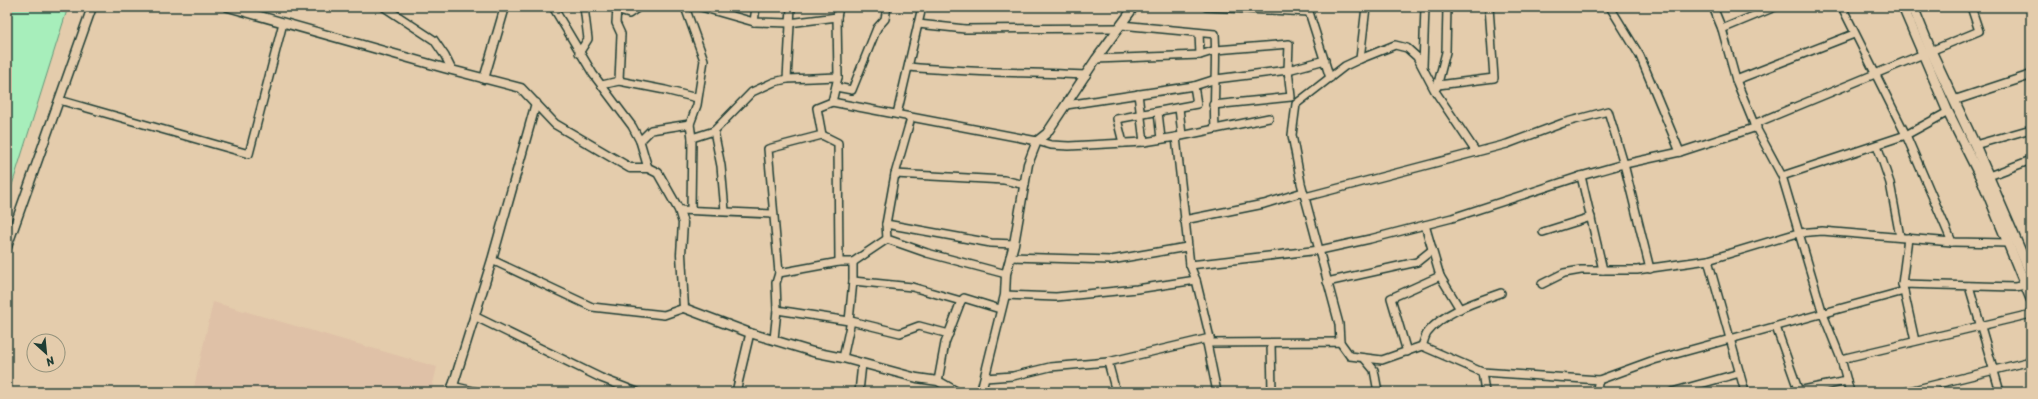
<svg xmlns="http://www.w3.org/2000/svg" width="2038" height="399" font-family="Sriracha,sans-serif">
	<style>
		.built { fill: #dfc1a7 }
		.green { fill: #a7eebb; stroke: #639678 }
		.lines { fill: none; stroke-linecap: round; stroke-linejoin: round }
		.minor-casing { stroke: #1f3d34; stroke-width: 10 }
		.tertiary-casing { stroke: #1f3d34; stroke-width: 11 }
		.secondary-casing { stroke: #1f3d34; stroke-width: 12 }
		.minor { stroke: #e4ccac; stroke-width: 7 }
		.tertiary { stroke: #e4ccac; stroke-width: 8 }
		.secondary { stroke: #e4ccac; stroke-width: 9 }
	</style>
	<rect width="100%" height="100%" fill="#e4ccac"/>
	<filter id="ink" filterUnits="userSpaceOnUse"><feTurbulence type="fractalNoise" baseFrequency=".025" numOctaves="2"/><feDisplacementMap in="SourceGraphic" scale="8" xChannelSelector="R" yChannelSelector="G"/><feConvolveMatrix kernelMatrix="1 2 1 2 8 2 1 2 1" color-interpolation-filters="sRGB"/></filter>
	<g filter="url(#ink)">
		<path class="built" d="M213,302L437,367L431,392H193Z"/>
		<path class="green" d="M7,7H68L7,201Z"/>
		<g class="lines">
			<g class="minor-casing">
				<g id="minor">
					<path d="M384,7L434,40L445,56L452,70"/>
					<path d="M553,7L593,74L632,126L640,141"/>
					<path d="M617,7L616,23L621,34L619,81"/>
					<path d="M685,7L704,60L697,105L690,124"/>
					<path d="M701,7L754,22L789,23L837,17"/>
					<path d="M839,7L837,17L838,77L832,102L1037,141L1051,145L1069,146L1144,142L1176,137L1190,265L1196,280L1210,338L1207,343L1217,392"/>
					<path d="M1206,7L1309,12"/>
					<path d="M1310,7L1309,12L1330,78"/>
					<path d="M1610,7L1640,56L1680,152"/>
					<path d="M1713,7L1722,29L1736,80L1754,124L1782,176L1823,314L1841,359L1850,392"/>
					<path d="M1842,7L1906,135L1952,242"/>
					<path d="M616,10L629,14L639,7"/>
					<path d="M754,22L756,7"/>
					<path d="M918,24L965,29L1119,28"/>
					<path d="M1121,25L1215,34C1217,65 1213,96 1215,128"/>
					<path d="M1722,29L1775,7"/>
					<path d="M1199,33L1200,55"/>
					<path d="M579,53L588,39L584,7"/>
					<path d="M1096,59L1200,55L1216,50L1289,44L1288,70L1325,60"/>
					<path d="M1360,59L1395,45L1407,48L1417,57L1435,91L1476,152"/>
					<path d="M909,67C968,73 1027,72 1086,75"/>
					<path d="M1423,67L1425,7"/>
					<path d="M787,79L791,7"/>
					<path d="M1736,80L1854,34"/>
					<path d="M602,85L619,81L665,90L697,98"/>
					<path d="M1438,85L1494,78L1489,7"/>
					<path d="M836,87L852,90L877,28L885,19L887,7"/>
					<path d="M1437,87L1446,52L1447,7"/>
					<path d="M1138,94L1144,142"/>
					<path d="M59,100L249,154L283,23"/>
					<path d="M1066,105L1194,86L1216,79L1288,70L1291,97L1213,105"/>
					<path d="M1179,108L1182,135"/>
					<path d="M1158,112L1161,139"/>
					<path d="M897,114L922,7"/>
					<path d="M1754,124L1979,31L1971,7"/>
					<path d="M714,131L721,166L725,211"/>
					<path d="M822,135L838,143L839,262"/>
					<path d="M1176,137L1269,118"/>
					<path d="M1123,143L1117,119L1197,104L1194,86"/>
					<path d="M1877,145L1890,183L1900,237"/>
					<path d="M1975,145L2031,129"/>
					<path d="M648,168L640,141L651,130L690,124L692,138L714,131L752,92L774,82L787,79L838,77"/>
					<path d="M895,174L911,118"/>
					<path d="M1581,176L1603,270"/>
					<path d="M1782,176L1906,135L1948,112"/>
					<path d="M1989,176L2031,160"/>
					<path d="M1305,197L1507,144L1563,123L1608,111L1624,164L1650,269"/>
					<path d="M691,209L692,138"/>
					<path d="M679,210L772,214"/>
					<path d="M1184,220L1264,204L1303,192"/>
					<path d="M886,224L991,243L1014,244"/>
					<path d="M1425,225L1440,276L1460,309"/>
					<path d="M1543,232L1591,217"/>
					<path d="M1010,257L1111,260L1187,247"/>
					<path d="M492,260L592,307L664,315L684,308"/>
					<path d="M853,262L887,239"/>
					<path d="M1190,265L1320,250L1370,239L1452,218L1581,176L1620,165L1680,152L1757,127"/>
					<path d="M779,273L768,149L822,135L817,108L832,102"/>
					<path d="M1006,274L927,253L887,239L886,224L895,174L1004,180L1025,185"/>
					<path d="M1327,282L1417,262L1432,250"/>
					<path d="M1542,284L1564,273L1581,270H1637L1708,260"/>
					<path d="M1902,284L1908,238"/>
					<path d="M1969,286L2000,392"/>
					<path d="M1904,291L1902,284L2015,287L2031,284"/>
					<path d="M1005,295L1056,297L1137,289L1196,280"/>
					<path d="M777,310L849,321"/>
					<path d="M474,316L601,378L637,392"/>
					<path d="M851,321L900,333L919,326L949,334"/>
					<path d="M1776,327L1799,392"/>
					<path d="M774,339L777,310L776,283L779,273L839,262H853V281"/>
					<path d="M1340,342L1339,324L1301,183L1292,135L1296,104L1345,66L1360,59L1366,7"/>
					<path d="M1207,343L1340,342L1350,356L1382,360L1422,346L1482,372L1599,380L1654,360L1904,291L1915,341"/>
					<path d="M1271,343L1272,392"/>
					<path d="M1422,346C1424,342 1425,335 1428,332C1445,311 1476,302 1501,293"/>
					<path d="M1407,352L1391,298L1440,276"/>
					<path d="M843,358L851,321H849L853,281L912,287L961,301L964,298L1000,309"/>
					<path d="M1364,358L1374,370L1378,392"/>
					<path d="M1841,359L2031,314"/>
					<path d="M1482,372L1485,392"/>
					<path d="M985,378L1013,376L1050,367L1108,362"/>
					<path d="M938,381L945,343L961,301"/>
					<path d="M452,386L478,392"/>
					<path d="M736,392L750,333"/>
					<path d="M859,392L862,364"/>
					<path d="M1116,392L1108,362L1210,338"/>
					<path d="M1596,392L1599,380"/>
					<path d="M1672,392L1740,373"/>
					<path d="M1745,392L1708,260L1798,233L1822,231L1952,242L2009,243"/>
					<path d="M1793,392L1847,381"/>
					<path d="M1905,392L2031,361"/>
				</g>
			</g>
			<g class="tertiary-casing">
				<g id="tertiary">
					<path d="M228,7L444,68L521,88L555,124L630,168H648L658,173L679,210L683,223L681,254L684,308L750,333L813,352L843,358L917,378L938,381L957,392"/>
					<path d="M484,79L505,7"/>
					<path d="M1955,100L2031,75"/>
					<path d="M7,247L92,7"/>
					<path d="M451,392L492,260L536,103"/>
					<path d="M981,392L1005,295L1006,274L1014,244L1028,164L1037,141L1047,133L1096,59L1134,7"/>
				</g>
			</g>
			<g class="secondary-casing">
				<g id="secondary">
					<path d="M1903,7L1948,112L1983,182L2031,299"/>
					<path d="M1913,7L1931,51L1975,145L2031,275"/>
				</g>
			</g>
			<use href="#minor" class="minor"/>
			<use href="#tertiary" class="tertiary"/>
			<use href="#secondary" class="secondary"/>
		</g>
	</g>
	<rect width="2038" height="399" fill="none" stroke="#e4ccac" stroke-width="24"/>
	<rect x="12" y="12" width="2014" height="375" fill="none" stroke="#1f3d34" stroke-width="1.5" filter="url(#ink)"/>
	<g transform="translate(46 353) rotate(153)"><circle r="19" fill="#e4ccac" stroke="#95937c"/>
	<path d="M0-3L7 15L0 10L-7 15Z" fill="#1f3d34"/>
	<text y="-6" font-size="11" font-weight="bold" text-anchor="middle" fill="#1f3d34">N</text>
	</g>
</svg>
